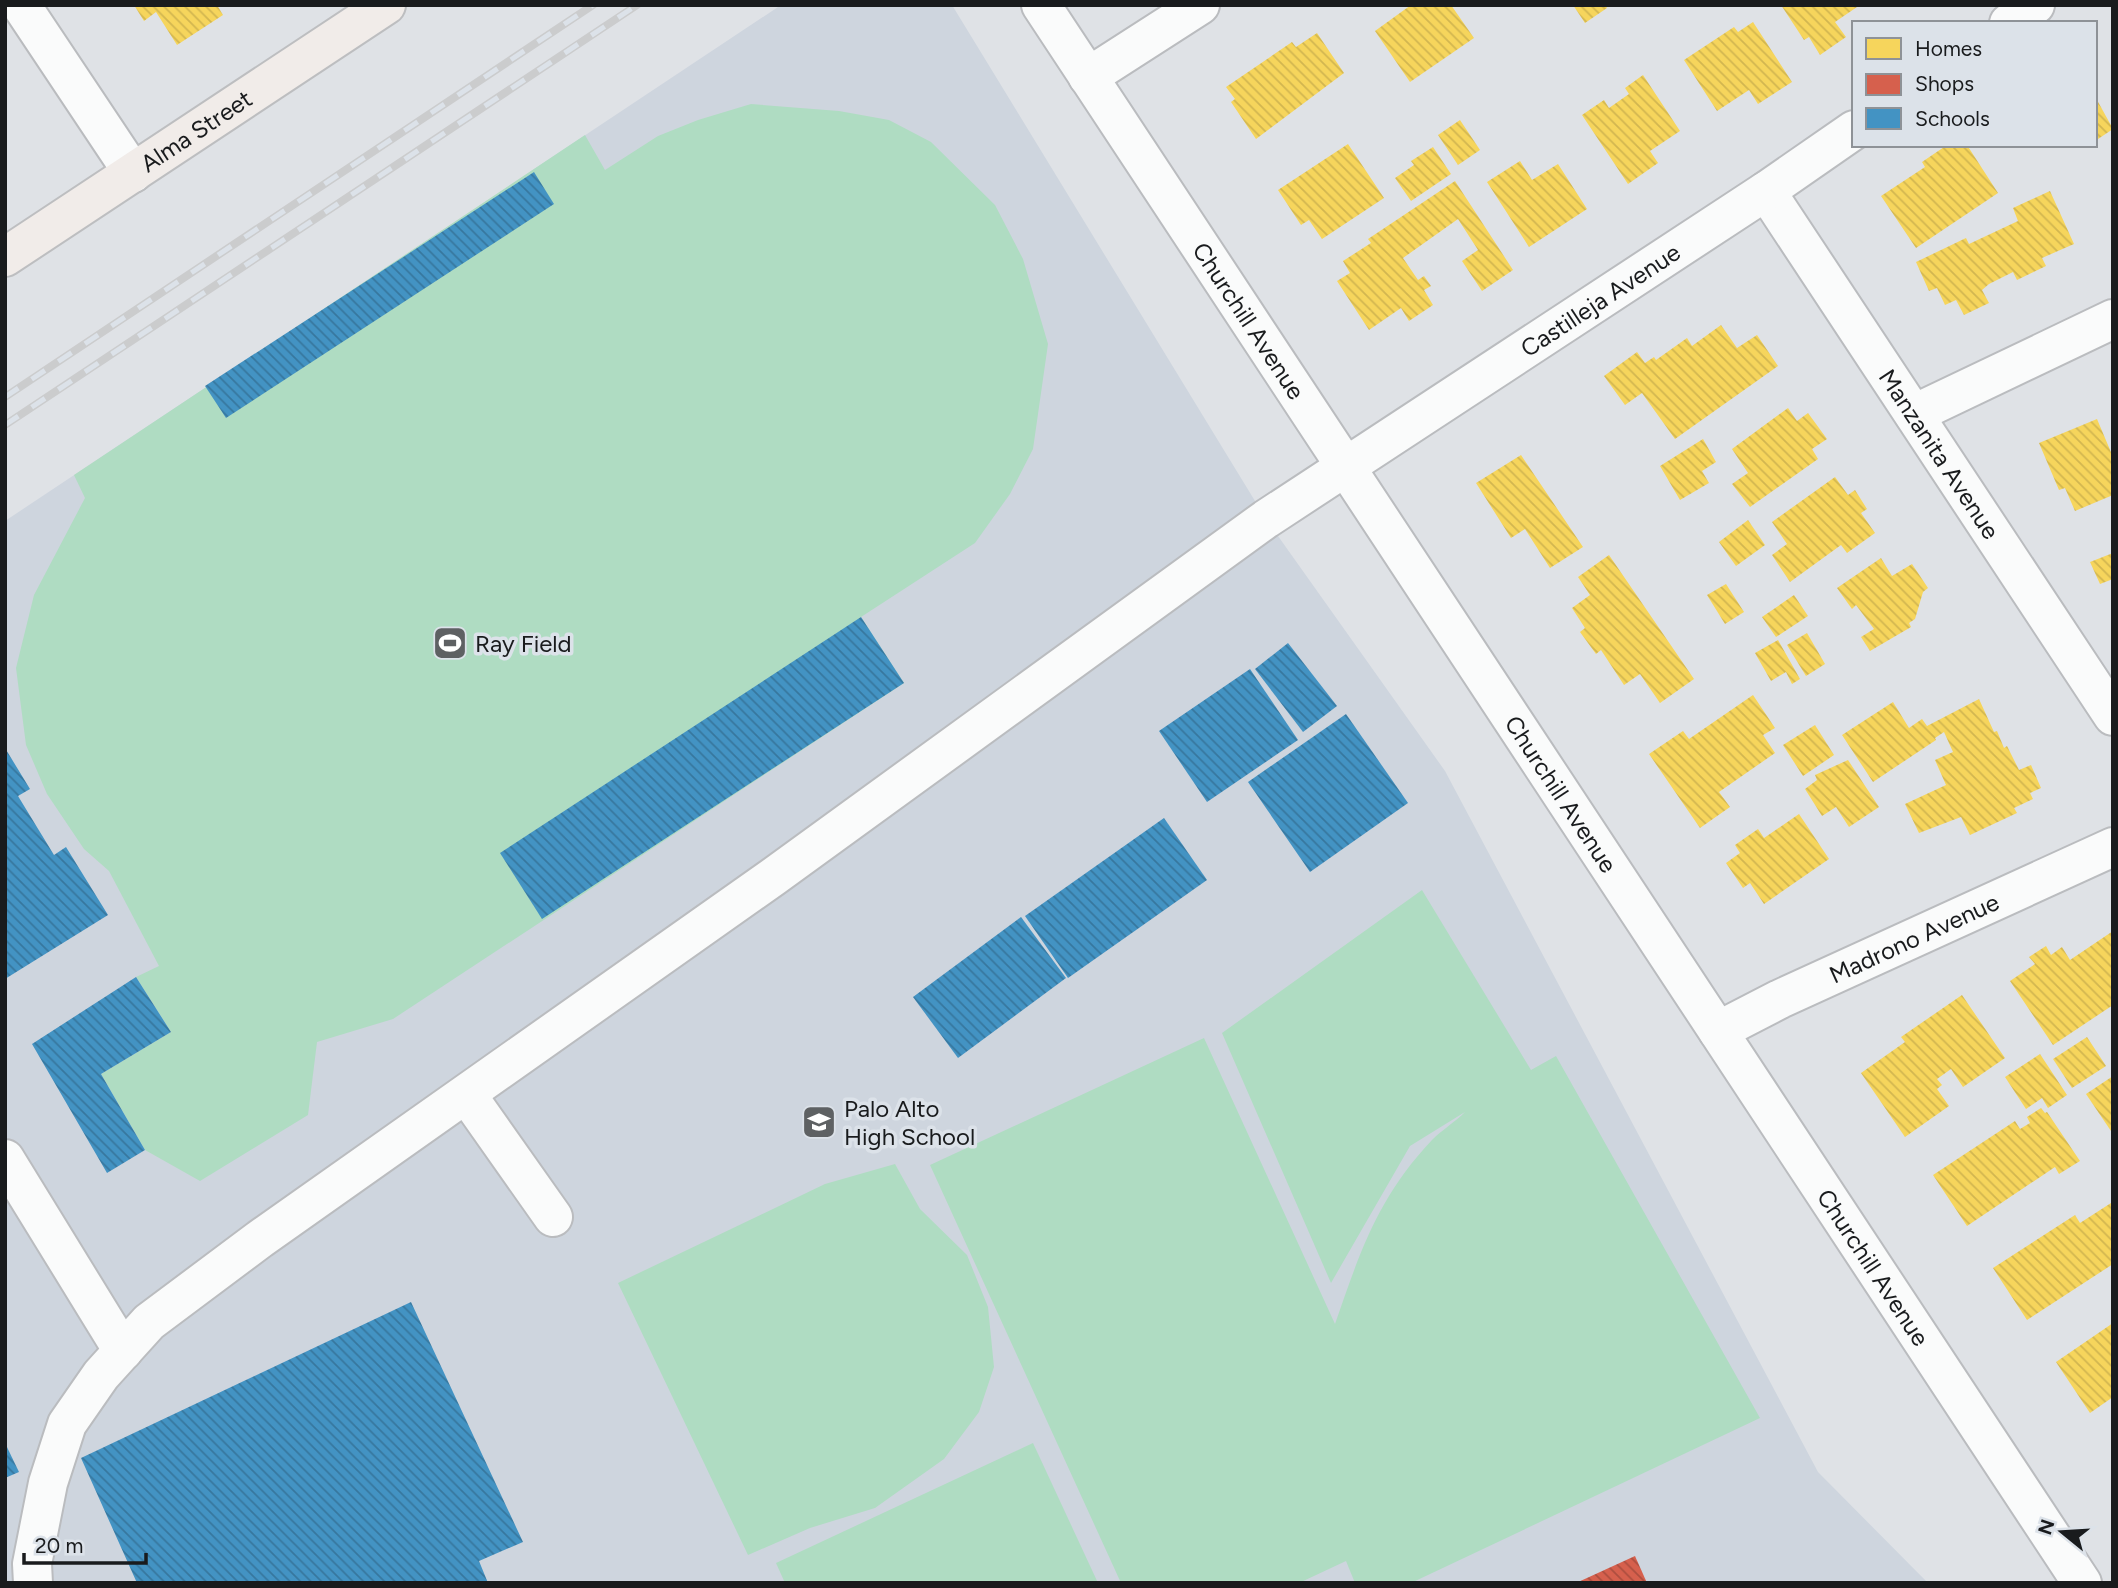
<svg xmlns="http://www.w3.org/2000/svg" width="2118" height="1588" font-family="Figtree,sans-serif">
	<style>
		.built { fill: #ced5de }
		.garden { fill: #afdcc2 }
		.homes { fill: url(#homes-back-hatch) }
		.shops { fill: url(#shops-back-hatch) }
		.schools { fill: url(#schools-back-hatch) }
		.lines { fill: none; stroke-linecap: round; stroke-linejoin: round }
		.minor-casing { stroke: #babcbf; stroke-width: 42 }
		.major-casing { stroke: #bdbec0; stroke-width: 42 }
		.minor { stroke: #fafbfb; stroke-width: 38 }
		.major { stroke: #f1ece9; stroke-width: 38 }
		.rail-casing { stroke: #cbcccd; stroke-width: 8 }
		.rail { stroke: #dce2e9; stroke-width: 5; stroke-dasharray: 16; stroke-linecap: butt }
		.labels { text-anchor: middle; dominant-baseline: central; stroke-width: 7; stroke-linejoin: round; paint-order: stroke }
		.street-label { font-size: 24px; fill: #191b1d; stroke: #dce2e9 }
		.poi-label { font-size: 24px; fill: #191b1d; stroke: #dce2e9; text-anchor: start }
	</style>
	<defs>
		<pattern id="homes-back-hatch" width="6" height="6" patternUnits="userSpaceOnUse" patternTransform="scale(1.75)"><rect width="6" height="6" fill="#f6d55c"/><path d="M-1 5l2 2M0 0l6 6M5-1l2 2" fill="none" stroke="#d2b650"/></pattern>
		<pattern id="shops-back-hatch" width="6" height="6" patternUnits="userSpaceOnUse" patternTransform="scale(1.75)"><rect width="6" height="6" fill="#d6604d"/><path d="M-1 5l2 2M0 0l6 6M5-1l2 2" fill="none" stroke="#ad4e3f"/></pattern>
		<pattern id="schools-back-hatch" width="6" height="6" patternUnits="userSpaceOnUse" patternTransform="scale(1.75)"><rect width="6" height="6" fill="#4393c3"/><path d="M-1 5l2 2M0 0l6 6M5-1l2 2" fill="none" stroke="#37779e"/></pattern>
	</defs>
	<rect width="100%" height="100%" fill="#dfe2e6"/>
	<path class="built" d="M781,5H952L1266,519L1445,771L1818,1472L1928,1583H5V521Z"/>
	<g class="garden">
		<path d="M751,104L839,111L889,120L931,142L995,205L1023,259L1048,344L1033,449L1010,494L975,543L861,617L904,683L393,1019L317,1042L308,1115L200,1181L145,1150L101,1074L171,1032L136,977L159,966L109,871L84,849L47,794L26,745L16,668L34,595L85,498L74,475L585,135L605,170L658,136L698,120Z"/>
		<path d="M1422,890L1531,1070L1556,1056L1760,1418L1411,1583H1355L1346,1561L1299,1583H1121L930,1165L1204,1038L1335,1324C1360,1252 1378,1197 1432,1140C1442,1130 1455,1122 1465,1112L1410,1146L1331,1283L1222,1033Z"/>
		<path d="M895,1164L920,1209L967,1255L988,1307L994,1367L979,1412L944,1459L875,1508L810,1528L748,1555L618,1283L825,1184Z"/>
		<path d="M1033,1443L1098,1583H785L776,1563Z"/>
	</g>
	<g class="homes">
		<path d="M134,5H217L223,15L177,45L156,12L144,21Z"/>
		<path d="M1411,5H1451L1474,38L1410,82L1375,31Z"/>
		<path d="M1573,5H1605L1607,8L1585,23Z"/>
		<path d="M1781,5H1860L1835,22L1846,37L1820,55L1809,37L1804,40Z"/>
		<path d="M1753,22L1792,82L1758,104L1749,90L1717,111L1684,60L1734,27L1738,32Z"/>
		<path d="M1317,33L1344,73L1256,139L1231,102L1235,99L1226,87L1292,42L1296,47Z"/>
		<path d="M1643,75L1680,131L1650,151L1658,163L1628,184L1582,115L1604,100L1609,108L1629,94L1625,88Z"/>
		<path d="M2097,100L2113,129L2095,141V101Z"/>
		<path d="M1460,120L1480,150L1458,165L1438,135Z"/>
		<path d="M1348,144L1384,198L1322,239L1309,220L1301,225L1278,190Z"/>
		<path d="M1947,145H1967L1998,193L1916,248L1881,196L1925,167L1922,162Z"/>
		<path d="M1433,147L1451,174L1411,201L1395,178L1414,165L1411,161Z"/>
		<path d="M1520,161L1532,180L1558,164L1587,209L1529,247L1487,182Z"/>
		<path d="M1455,181L1513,270L1482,291L1462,261L1478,250L1458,219L1403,258L1418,280L1424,276L1431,286L1424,290L1433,305L1409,321L1401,308L1369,330L1337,281L1350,273L1343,261L1371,243L1368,239Z"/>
		<path d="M2050,191L2074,244L2042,258L2046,266L2017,280L2013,272L1989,284L1982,290L1989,303L1964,315L1956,300L1945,305L1937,288L1929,291L1916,262L1966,238L1969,244L2018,221L2013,208Z"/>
		<path d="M1721,325L1737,348L1757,335L1778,366L1675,439L1642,393L1625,405L1604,376L1637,352L1645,363L1654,357L1656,360L1687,338L1692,346Z"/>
		<path d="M1788,408L1797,421L1808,413L1827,439L1812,449L1818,459L1750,507L1732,484L1748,473L1732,449Z"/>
		<path d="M2097,419L2113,457V495L2075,511L2065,488L2059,490L2039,443Z"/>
		<path d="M1703,439L1716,462L1702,471L1709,483L1680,500L1660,466Z"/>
		<path d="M1521,455L1583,547L1550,568L1525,529L1511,538L1476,483Z"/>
		<path d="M1835,477L1848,495L1855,490L1867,509L1861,513L1875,533L1847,553L1841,545L1790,582L1772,555L1787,544L1772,522Z"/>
		<path d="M1748,520L1765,545L1736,566L1719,542Z"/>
		<path d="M2113,553V579L2100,584L2090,562Z"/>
		<path d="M1609,555L1694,679L1660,703L1640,674L1624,685L1601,650L1596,654L1580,632L1585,628L1572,608L1590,595L1578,577Z"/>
		<path d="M1881,558L1892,576L1912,564L1928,588L1923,592L1915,619L1909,623L1911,627L1870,651L1861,637L1874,629L1856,605L1852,609L1837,588Z"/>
		<path d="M1726,584L1744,612L1725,624L1707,595Z"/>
		<path d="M1794,595L1808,616L1776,637L1762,617Z"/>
		<path d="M1807,633L1825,664L1806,676L1787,645Z"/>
		<path d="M1778,640L1800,679L1792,684L1786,672L1771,681L1755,653Z"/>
		<path d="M1753,695L1775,728L1763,735L1775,753L1719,792L1730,807L1700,828L1649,754L1683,731L1689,739Z"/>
		<path d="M1979,699L1994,732L1997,731L2004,748L2007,746L2019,770L2031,765L2041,788L2030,793L2033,799L2014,808L2017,813L1970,835L1961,817L1919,833L1905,804L1946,785L1935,760L1953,752L1944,732L1935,738L1936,740L1873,782L1842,735L1893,702L1909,728L1922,719L1927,726Z"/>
		<path d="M1815,725L1834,755L1803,776L1783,745Z"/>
		<path d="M1848,760L1879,807L1849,827L1836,807L1822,816L1805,789L1817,780L1815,775Z"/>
		<path d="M1799,814L1829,859L1764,904L1750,883L1743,888L1726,863L1740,853L1735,845L1758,829L1764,838Z"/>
		<path d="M2113,931V1005L2053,1045L2010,981L2035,964L2029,957L2046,946L2051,955L2062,947L2070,960Z"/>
		<path d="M1962,995L2005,1058L1963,1087L1951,1069L1937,1079L1942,1085L1937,1089L1949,1106L1905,1137L1861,1073L1905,1042L1901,1037Z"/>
		<path d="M2087,1037L2106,1066L2072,1088L2053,1059Z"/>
		<path d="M2040,1054L2067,1095L2048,1108L2042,1098L2026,1109L2005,1077Z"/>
		<path d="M2113,1076V1134L2086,1094Z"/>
		<path d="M2041,1108L2045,1113L2047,1112L2080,1161L2059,1174L2055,1167L1967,1226L1933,1175L2015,1121L2020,1129L2030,1123L2027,1117Z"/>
		<path d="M2111,1203L2113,1264L2027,1320L1993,1268L2075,1215L2080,1223Z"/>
		<path d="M2113,1323V1397L2090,1413L2056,1362Z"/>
	</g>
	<path class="shops" d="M1635,1556L1647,1583H1576Z"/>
	<g class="schools">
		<path d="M534,172L554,204L226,418L205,386Z"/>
		<path d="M861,617L904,683L542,919L500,853Z"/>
		<path d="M1288,643L1337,706L1303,732L1255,669Z"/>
		<path d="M1250,669L1298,740L1207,802L1159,731Z"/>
		<path d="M1346,714L1408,803L1310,872L1248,782Z"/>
		<path d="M5,748L30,789L18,796L54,855L66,847L108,915L5,979Z"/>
		<path d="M1164,818L1207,880L1068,978L1025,916Z"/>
		<path d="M1021,917L1066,978L958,1058L913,997Z"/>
		<path d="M136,977L171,1032L101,1074L145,1150L107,1173L32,1044Z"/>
		<path d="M411,1302L523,1542L479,1561L488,1583H137L81,1458Z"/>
		<path d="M5,1443L19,1472L5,1478Z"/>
	</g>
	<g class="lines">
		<g class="minor-casing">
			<g id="minor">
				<path d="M21,5L133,173"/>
				<path id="s1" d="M1041,5L2082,1583"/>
				<path d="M2009,23L2035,5"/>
				<path d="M1088,77L1200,5"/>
				<path id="s2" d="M1766,191L2113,716"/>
				<path d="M1914,414L2113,319"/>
				<path id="s3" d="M1718,1031L1780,999L2113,847"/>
				<path d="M467,1095L553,1217"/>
				<path d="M5,1159L123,1351"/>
				<path id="s4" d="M33,1583L32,1564L48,1483L67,1424L101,1375L149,1322L260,1239L773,877L1266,519L1766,191L1854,130"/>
			</g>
		</g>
		<g class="major-casing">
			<g id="major">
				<path id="s5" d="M5,257L386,5"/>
			</g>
		</g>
		<use href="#minor" class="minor"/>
		<use href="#major" class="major"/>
		<g class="rail-casing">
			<g id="rail">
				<path d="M5,397L593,5"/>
				<path d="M5,425L637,5"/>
			</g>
		</g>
		<use href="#rail" class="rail"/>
	</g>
	<defs>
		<g id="stadium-square" transform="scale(1.75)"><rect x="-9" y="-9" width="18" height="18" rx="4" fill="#5e6163" stroke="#dce2e9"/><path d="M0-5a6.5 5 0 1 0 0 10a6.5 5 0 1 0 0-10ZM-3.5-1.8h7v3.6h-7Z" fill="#fff"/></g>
		<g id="school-square" transform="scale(1.75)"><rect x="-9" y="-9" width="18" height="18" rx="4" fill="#5e6163" stroke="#dce2e9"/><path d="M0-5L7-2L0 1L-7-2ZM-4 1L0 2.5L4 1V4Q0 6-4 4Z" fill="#fff"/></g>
	</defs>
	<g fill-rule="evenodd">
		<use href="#stadium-square" x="450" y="643"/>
		<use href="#school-square" x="819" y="1122"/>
	</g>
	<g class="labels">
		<g class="street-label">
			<text stroke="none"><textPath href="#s5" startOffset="229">Alma Street</textPath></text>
			<text stroke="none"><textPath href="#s4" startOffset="2070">Castilleja Avenue</textPath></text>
			<text stroke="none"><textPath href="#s1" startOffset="378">Churchill Avenue</textPath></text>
			<text stroke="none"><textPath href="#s2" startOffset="315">Manzanita Avenue</textPath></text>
			<text stroke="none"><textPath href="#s1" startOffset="945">Churchill Avenue</textPath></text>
			<text stroke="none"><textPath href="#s3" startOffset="217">Madrono Avenue</textPath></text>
			<text stroke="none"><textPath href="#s1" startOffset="1512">Churchill Avenue</textPath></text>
		</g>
		<g class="poi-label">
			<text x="475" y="643">Ray Field</text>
			<text x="844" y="1108">Palo Alto<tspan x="844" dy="28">High School</tspan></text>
		</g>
	</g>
	<rect width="2118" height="1588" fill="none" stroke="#191b1d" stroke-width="14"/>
	<rect x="1852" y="21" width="245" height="126" fill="#dce2e9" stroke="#8e9297" stroke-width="2"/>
	<rect x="1866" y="38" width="35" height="21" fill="#f6d55c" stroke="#8e9297" stroke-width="2"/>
	<text x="1915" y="56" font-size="21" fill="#191b1d">Homes</text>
	<rect x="1866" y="74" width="35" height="21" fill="#d6604d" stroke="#8e9297" stroke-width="2"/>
	<text x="1915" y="91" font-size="21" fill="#191b1d">Shops</text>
	<rect x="1866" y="108" width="35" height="21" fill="#4393c3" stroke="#8e9297" stroke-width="2"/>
	<text x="1915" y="126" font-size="21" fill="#191b1d">Schools</text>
	<g transform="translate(2062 1532) rotate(288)" stroke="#dce2e9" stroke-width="5" paint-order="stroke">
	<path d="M0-5L12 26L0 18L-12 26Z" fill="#191b1d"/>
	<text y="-10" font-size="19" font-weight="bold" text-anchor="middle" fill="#191b1d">N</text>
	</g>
	<path d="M24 1553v10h122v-10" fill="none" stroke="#191b1d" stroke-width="3.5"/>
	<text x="35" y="1553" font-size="21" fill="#191b1d" stroke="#dce2e9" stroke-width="5" paint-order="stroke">20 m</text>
</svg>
